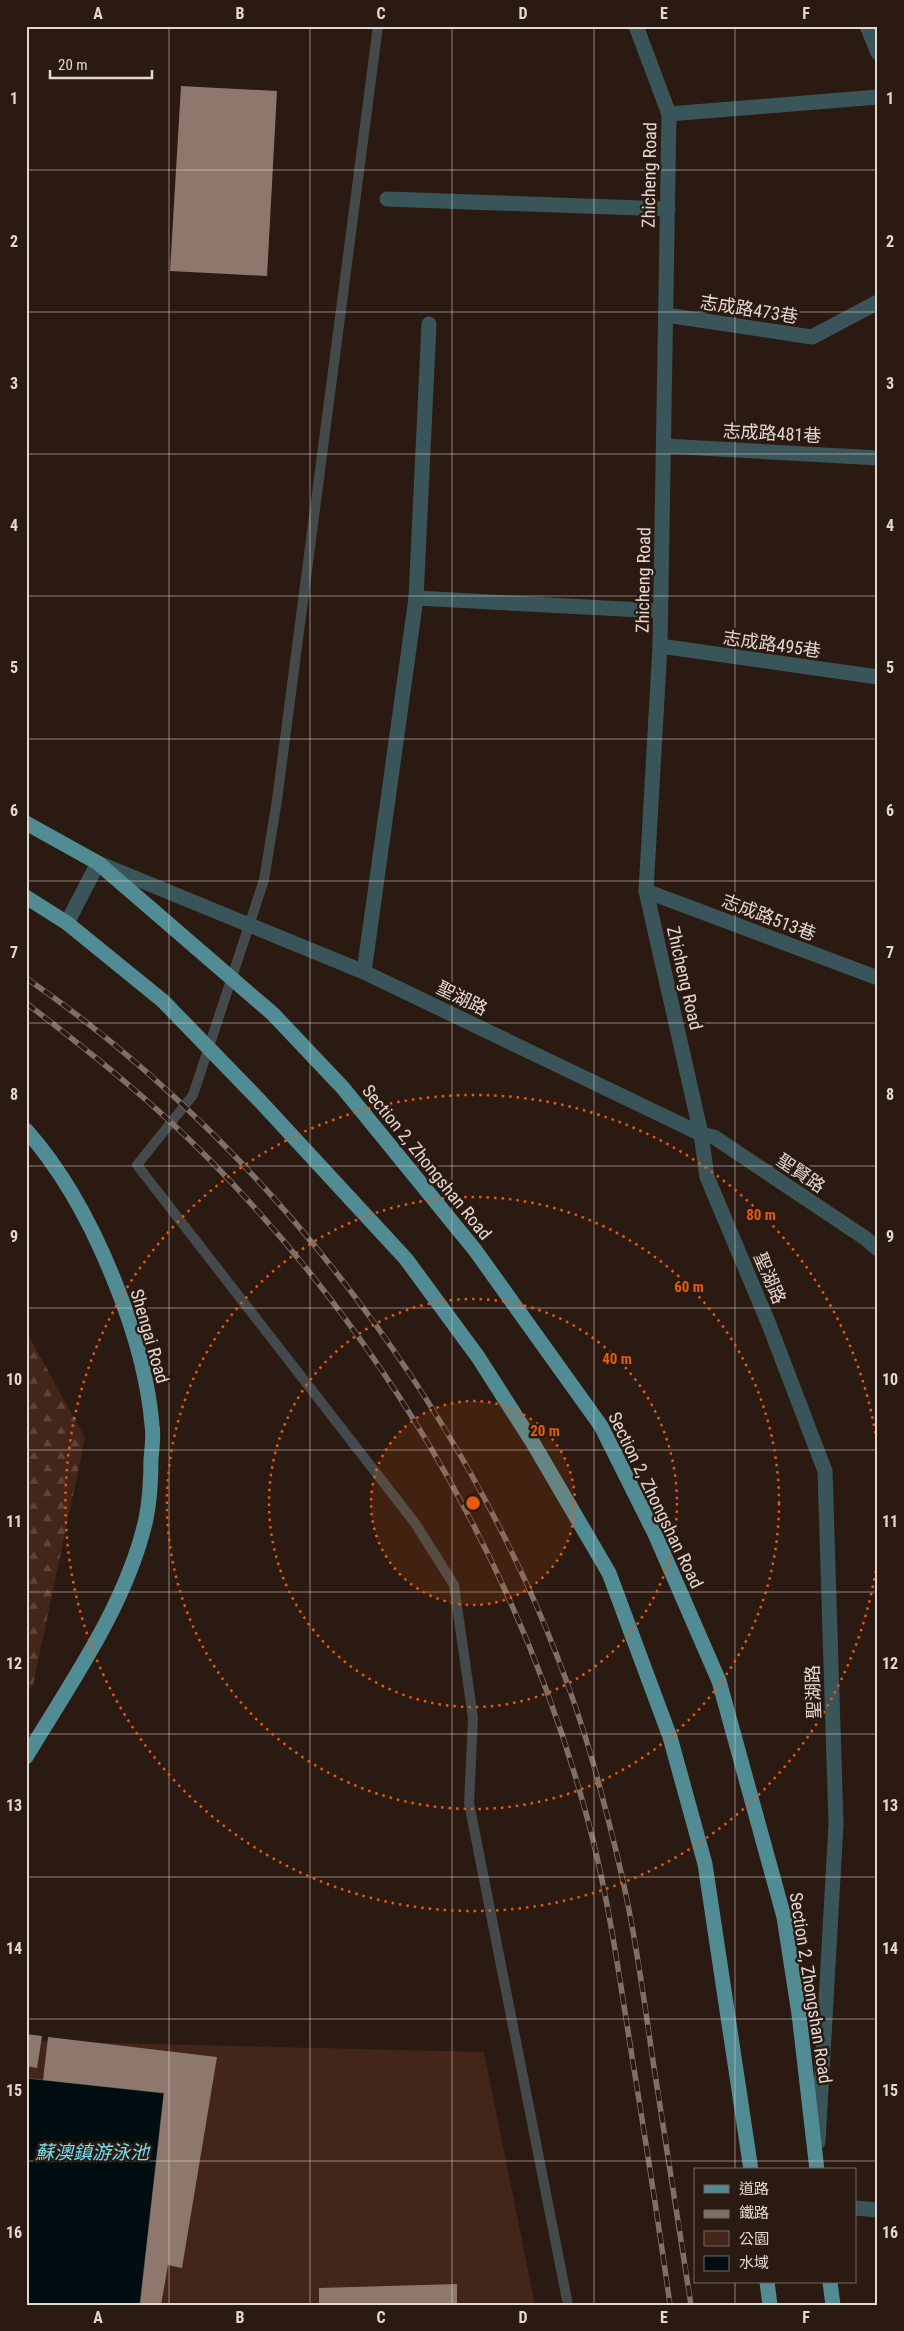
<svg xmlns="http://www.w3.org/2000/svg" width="904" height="2331" font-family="'Roboto Condensed','Noto Sans TC',sans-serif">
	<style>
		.green { fill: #432619 }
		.forest { fill: url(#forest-firs) }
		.water { fill: #000e11; stroke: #444a4b }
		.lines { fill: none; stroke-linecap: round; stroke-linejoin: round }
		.stream { stroke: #444a4b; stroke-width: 10 }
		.building { fill: #8e786e }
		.lane { stroke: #3a5559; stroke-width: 15 }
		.street { stroke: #3a5559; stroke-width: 15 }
		.primary { stroke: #518b94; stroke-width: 15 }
		.rail-casing { stroke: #7e6f68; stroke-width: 5.5 }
		.rail { stroke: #2b1a12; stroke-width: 4; stroke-dasharray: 11; stroke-linecap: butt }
		.grid { fill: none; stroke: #e3d7d1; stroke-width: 1; stroke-opacity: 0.55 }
		.ring { fill: none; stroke: #e8590c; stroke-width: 2.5; stroke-dasharray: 2.5 5 }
		.labels { text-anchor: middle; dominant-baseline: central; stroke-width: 5; stroke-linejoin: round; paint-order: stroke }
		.street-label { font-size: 18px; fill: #e3d7d1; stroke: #2b1a12 }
		.water-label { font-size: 19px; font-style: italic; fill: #71e0ef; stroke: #2b1a12 }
		.centre { fill: #e8590c; stroke: #2b1a12; stroke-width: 2.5 }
		.ring-label { font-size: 15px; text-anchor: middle; font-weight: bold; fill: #e8590c; stroke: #2b1a12; stroke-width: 5; stroke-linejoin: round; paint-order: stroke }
		.neatline { fill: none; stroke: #e3d7d1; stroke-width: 2 }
		.grid-label { font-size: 16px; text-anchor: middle; font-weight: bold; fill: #e3d7d1 }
	</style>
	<defs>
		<pattern id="forest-firs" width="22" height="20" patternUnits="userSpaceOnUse" patternTransform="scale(1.25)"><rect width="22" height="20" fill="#432619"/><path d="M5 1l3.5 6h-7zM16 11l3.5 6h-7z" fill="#5e4539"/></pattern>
	</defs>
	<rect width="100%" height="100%" fill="#2b1a12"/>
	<path class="green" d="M26,2041L484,2052L535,2305H26Z"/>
	<path class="forest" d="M26,1331L85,1438L33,1685L26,1692Z"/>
	<path class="water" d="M26,2078L164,2093L140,2305H26Z"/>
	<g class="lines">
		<path class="stream" d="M378,26L277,800L264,880L193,1095L137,1165L415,1523L454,1585L473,1718L469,1803L568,2305"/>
	</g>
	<g class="building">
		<path d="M181,86L277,91L267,276L170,271Z"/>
		<path d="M26,2034L42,2036L37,2068L26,2066Z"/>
		<path d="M48,2037L217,2057L182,2268L168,2265L161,2305H140L164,2093L43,2080Z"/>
		<path d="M457,2284V2305H319V2288Z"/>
	</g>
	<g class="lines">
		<g class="lane">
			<path d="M867,26L878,53"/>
			<path d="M387,199L668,209"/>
			<path d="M666,315L812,337L878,302"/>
			<path d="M429,324L416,598L661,611"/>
			<path d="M364,972L416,598"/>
			<path d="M855,2208L878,2210"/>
		</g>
		<g class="street">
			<path d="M636,26L669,114L660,646L646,891L701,1134L714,1137L865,1238L878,1249"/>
			<path d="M669,114L878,97"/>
			<path d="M664,446L878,458"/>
			<path d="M660,646L878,677"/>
			<path d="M646,891L878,978"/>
			<path d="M67,923L98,863L364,972L701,1134L707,1177L768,1322L825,1471L836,1824L818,2142"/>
		</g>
		<g class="primary">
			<path d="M26,823L98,863L273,1014L343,1088L475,1250L601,1426L655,1534L719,1681L784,1917L799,2014L817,2170"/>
			<path d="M26,897L67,923L163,1001L260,1101L406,1259L478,1357L533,1443L609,1573L670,1737L705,1864L751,2170"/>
			<path d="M26,1130C67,1176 96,1233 118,1290C135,1333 148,1378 152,1425C154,1436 152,1447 151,1459C151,1478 150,1499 146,1519C127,1604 70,1684 26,1757"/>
			<path d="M767,2282L770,2305"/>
			<path d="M830,2282L833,2305"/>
		</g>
		<g class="rail-casing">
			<g id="rail">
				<path d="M26,978C288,1158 507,1460 594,1766C606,1810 618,1855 627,1900C638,1953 645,2007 653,2061C666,2142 679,2223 691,2305"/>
				<path d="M26,1003C90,1052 153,1102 210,1160C393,1347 527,1582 592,1836C609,1904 619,1974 630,2044C644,2131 658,2217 670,2305"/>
			</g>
		</g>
		<use href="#rail" class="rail"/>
	</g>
	<path class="grid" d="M169,26V2305M310,26V2305M452,26V2305M594,26V2305M735,26V2170M26,170H878M26,312H878M26,454H878M26,596H878M26,739H878M26,881H878M26,1023H878M26,1166H878M26,1308H878M26,1450H878M26,1592H878M26,1734H878M26,1877H878M26,2019H878M26,2161H878M735,2282V2305"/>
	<circle cx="473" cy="1503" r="102" fill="#e8590c" fill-opacity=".12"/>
	<g class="ring">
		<circle cx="473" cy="1503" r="102"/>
		<circle cx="473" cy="1503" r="204"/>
		<circle cx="473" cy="1503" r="306"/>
		<path d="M878 1556A408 408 0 1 1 878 1450"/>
	</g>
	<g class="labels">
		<g class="street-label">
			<text transform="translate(649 175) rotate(-89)">Zhicheng Road</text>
			<text transform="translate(749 309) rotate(9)">志成路473巷</text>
			<text transform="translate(772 433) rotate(3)">志成路481巷</text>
			<text transform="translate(643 580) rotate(-89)">Zhicheng Road</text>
			<text transform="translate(772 644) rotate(8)">志成路495巷</text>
			<text transform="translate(769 917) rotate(21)">志成路513巷</text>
			<text transform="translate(685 978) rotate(77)">Zhicheng Road</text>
			<text transform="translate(462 998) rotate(26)">聖湖路</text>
			<text transform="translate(427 1162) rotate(51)">Section 2, Zhongshan Road</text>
			<text transform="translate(801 1173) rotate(34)">聖賢路</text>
			<text transform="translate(770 1278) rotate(67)">聖湖路</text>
			<text transform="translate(150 1336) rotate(74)">Shengai Road</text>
			<text transform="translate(656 1500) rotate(64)">Section 2, Zhongshan Road</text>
			<text transform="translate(813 1692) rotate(-92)">聖湖路</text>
			<text transform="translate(811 1988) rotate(81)">Section 2, Zhongshan Road</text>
		</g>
		<g class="water-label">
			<text x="92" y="2152">蘇澳鎮游泳池</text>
		</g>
	</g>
	<circle cx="473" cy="1503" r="8" class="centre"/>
	<g class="ring-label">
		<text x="761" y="1220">80 m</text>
		<text x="689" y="1292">60 m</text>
		<text x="617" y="1364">40 m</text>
		<text x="545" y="1436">20 m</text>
	</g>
	<rect width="904" height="2331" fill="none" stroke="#2b1a12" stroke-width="55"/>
	<rect x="694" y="2168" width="162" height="115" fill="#2b1a12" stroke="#75665e"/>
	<rect x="704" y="2185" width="25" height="8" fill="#518b94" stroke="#75665e"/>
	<text x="739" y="2194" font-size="15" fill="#e3d7d1">道路</text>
	<rect x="704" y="2210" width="25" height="8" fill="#7e6f68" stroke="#75665e"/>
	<text x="739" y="2218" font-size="15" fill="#e3d7d1">鐵路</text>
	<rect x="704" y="2231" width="25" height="15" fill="#432619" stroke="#75665e"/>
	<text x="739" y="2244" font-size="15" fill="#e3d7d1">公園</text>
	<rect x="704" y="2256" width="25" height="15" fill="#000e11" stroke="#75665e"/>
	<text x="739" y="2268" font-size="15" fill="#e3d7d1">水域</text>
	<path d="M50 70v8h102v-8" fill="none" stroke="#e3d7d1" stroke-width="2.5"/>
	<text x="58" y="70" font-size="15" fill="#e3d7d1" stroke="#2b1a12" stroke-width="4" paint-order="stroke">20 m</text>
	<rect x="28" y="28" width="848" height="2276" class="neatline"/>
	<g class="grid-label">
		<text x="98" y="19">A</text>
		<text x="240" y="19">B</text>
		<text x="381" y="19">C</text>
		<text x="523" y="19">D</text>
		<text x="664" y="19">E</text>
		<text x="806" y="19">F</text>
		<text x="14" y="104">1</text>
		<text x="890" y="104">1</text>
		<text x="14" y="247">2</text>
		<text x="890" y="247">2</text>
		<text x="14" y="389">3</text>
		<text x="890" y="389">3</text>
		<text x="14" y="531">4</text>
		<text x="890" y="531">4</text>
		<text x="14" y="673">5</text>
		<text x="890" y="673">5</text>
		<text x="14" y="816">6</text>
		<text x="890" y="816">6</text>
		<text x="14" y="958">7</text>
		<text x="890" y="958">7</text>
		<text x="14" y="1100">8</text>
		<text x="890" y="1100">8</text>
		<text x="14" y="1242">9</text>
		<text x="890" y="1242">9</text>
		<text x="14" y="1385">10</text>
		<text x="890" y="1385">10</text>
		<text x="14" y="1527">11</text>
		<text x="890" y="1527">11</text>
		<text x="14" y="1669">12</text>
		<text x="890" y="1669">12</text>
		<text x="14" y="1811">13</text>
		<text x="890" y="1811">13</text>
		<text x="14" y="1954">14</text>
		<text x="890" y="1954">14</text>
		<text x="14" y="2096">15</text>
		<text x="890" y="2096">15</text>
		<text x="14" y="2238">16</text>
		<text x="890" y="2238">16</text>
		<text x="98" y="2323">A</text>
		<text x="240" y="2323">B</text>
		<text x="381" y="2323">C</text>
		<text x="523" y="2323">D</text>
		<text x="664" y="2323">E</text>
		<text x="806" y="2323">F</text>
	</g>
</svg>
